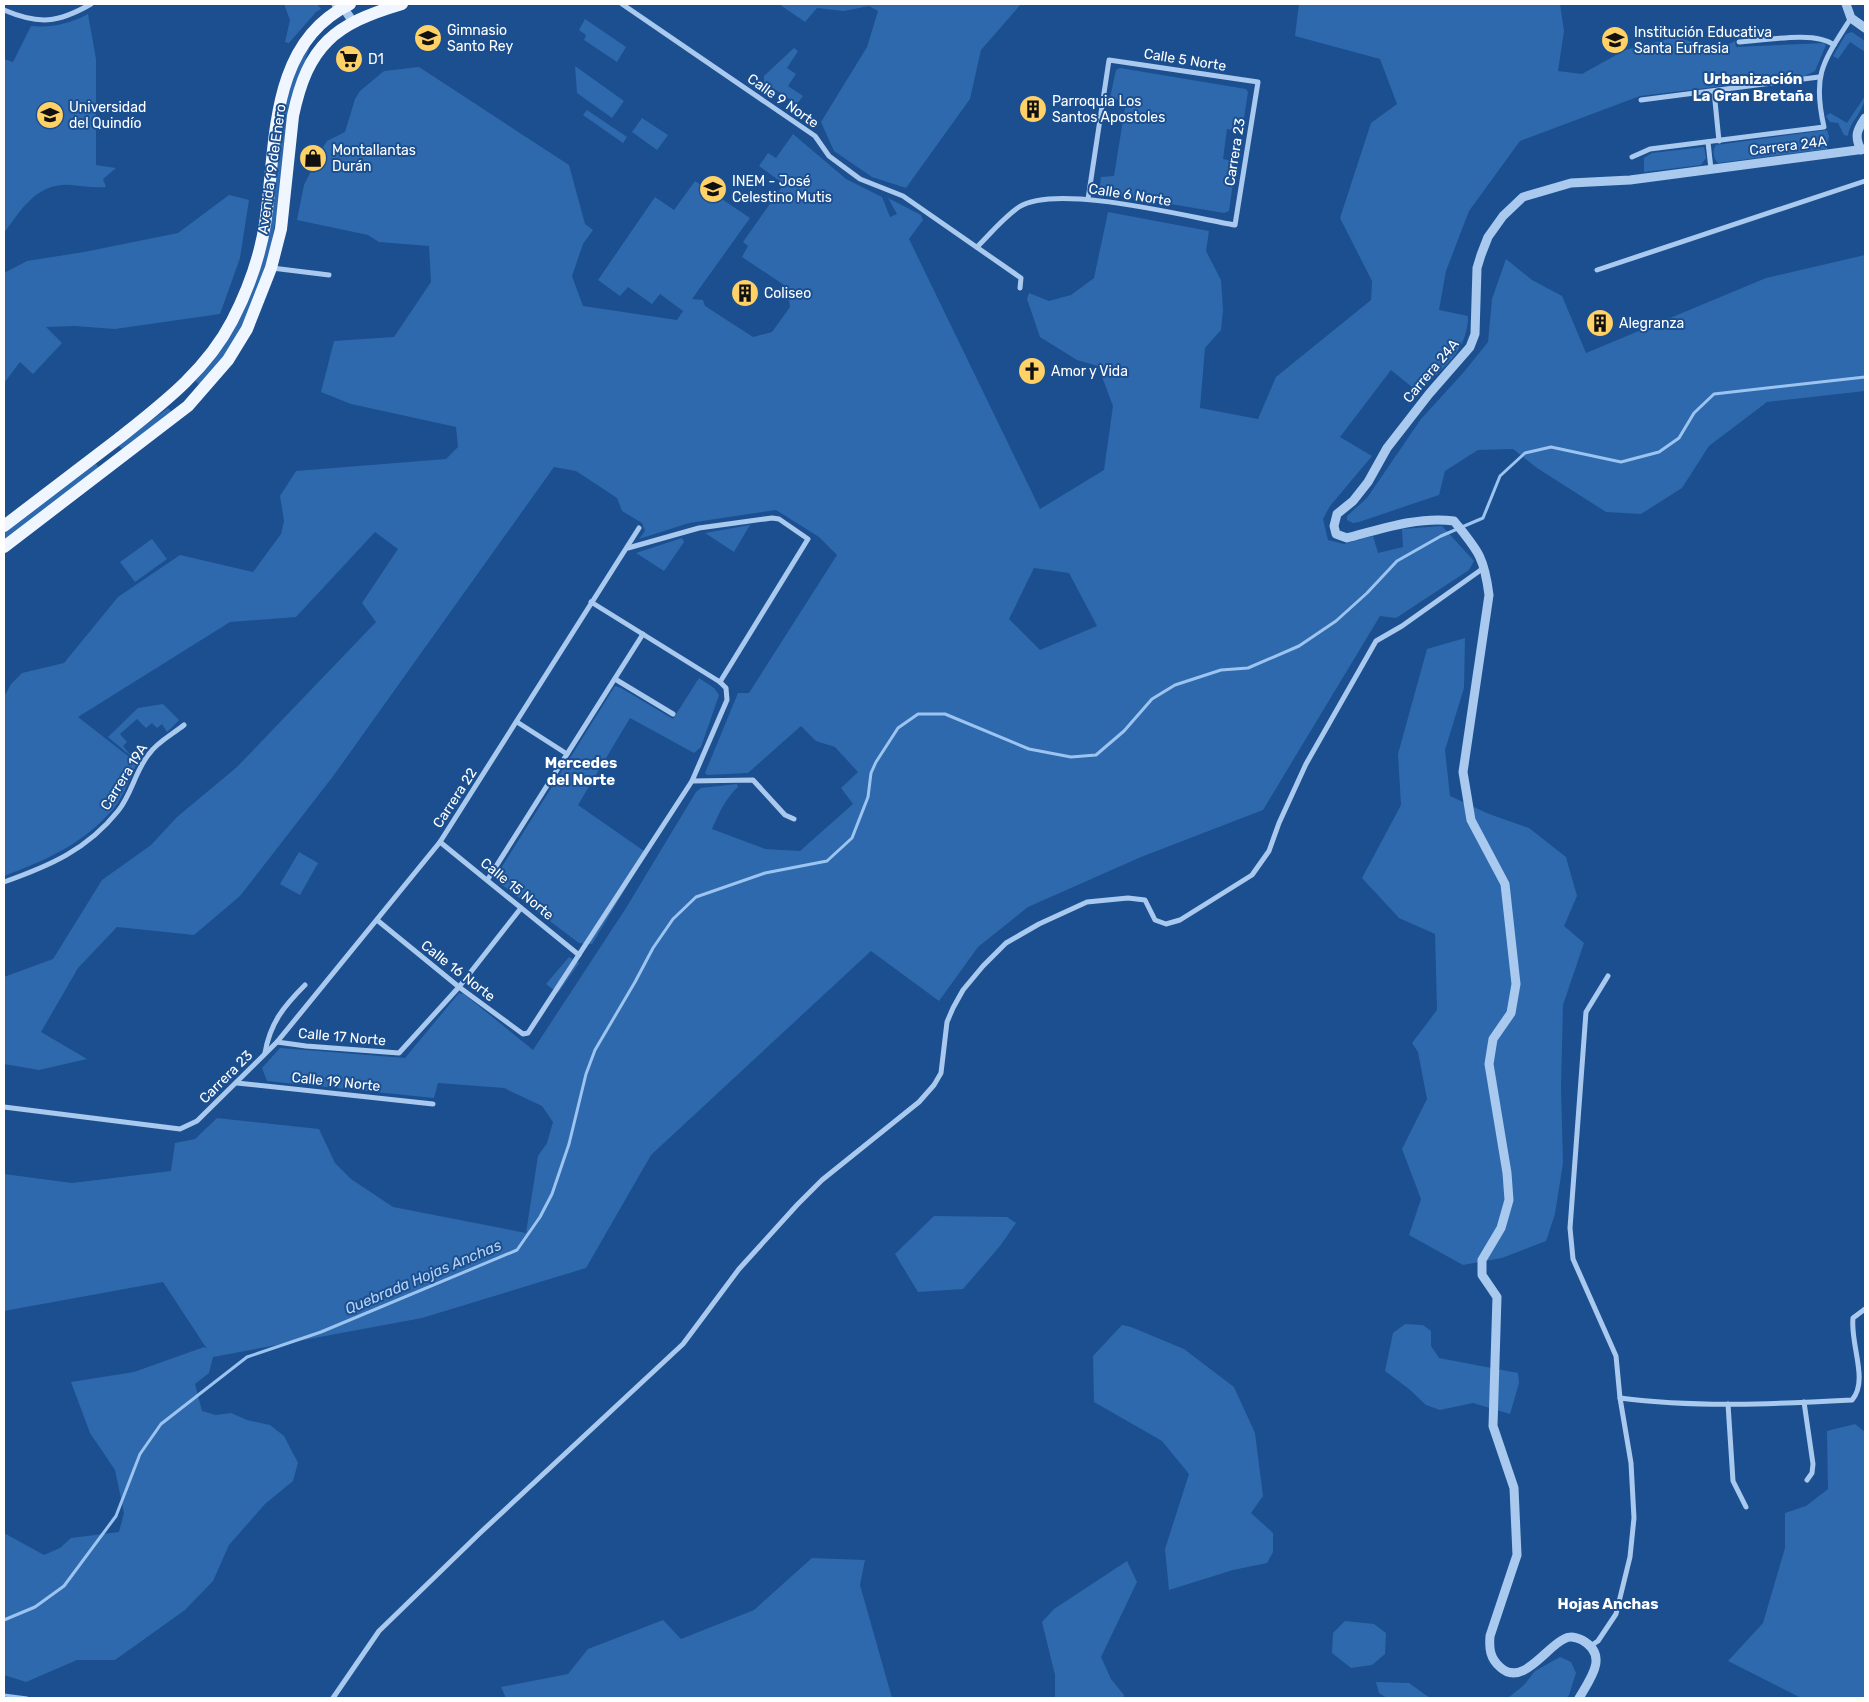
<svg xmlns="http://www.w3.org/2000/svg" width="1869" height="1702" font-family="Rubik,sans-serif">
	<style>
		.green { fill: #2e69ad; fill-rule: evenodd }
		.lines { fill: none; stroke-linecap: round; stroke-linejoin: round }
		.stream { stroke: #9cc4f0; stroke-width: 3 }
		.minor { stroke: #a9c9ee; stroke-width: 5 }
		.tertiary { stroke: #a9c9ee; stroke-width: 9 }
		.primary { stroke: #f0f6ff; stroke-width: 12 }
		.labels { text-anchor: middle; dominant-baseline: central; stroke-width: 4; stroke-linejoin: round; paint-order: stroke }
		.poi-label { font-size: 14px; fill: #fff; stroke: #1b4f8f; text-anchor: start }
		.street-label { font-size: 14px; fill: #fff; stroke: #1b4f8f }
		.neighbourhood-label { font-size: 15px; font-weight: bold; fill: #fff; stroke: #1b4f8f }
		.water-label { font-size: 15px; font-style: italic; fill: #b5d3f5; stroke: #1b4f8f }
	</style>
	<rect width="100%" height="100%" fill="#1b4f8f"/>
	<g class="green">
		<path d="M284,4H317L321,9L316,12L289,43L285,42L290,20Z"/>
		<path d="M779,4H1021L981,50L970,99L906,188L872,177L834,151L821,122L867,47L878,11L869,6L844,11L817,8L805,22Z"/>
		<path d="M1299,4H1560L1564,31L1558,71L1582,74L1625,50L1676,37L1718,50L1735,41L1736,47L1824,43L1826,45L1815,71L1805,76L1640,96L1520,141L1469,211L1446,271L1439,310L1468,316C1468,352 1442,368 1418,392L1391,370L1340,437L1372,456L1330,506L1323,519L1328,540L1344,544L1373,536L1378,553L1403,547L1402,529L1442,526L1474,561L1469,570L1396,618L1380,616L1263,810L1141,857L1028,907L978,947L939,1001L871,951L651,1155L586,1268L422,1318L213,1357L209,1373L195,1384L202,1411L216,1415L231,1413L247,1420L270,1425L284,1436L298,1463L293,1481L265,1504L229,1545L213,1581L185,1610L115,1660H77L26,1682L4,1675V1533L44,1555L60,1548L71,1538L119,1532L124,1513L115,1470L90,1433L71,1382L134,1372L204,1347L207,1349L163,1282L4,1311V1174L72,1183L171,1171L175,1143L195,1139L217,1118L319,1129L335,1163L351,1179L393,1207L526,1233L538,1156L547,1143L553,1122L542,1106L504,1088L438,1083L434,1098L267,1081L262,1068L280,1048L405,1058L459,993L464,994L533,1050L626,908L696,792L701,788L737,784L738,787C725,799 719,813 712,829L765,849L800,851L853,804L841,788L858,772L835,747L816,741L801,726L748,773L707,775L705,773L738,693H749L837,555L819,537L776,510L689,523L639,539L645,531L642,523L622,511L617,498L576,471L554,467L334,775L240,896L194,935L117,927L78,968L41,1032L87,1059L39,1070L4,1064V977L53,959L102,880L151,845L177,817L237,767L376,622L362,603L398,549L375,532L296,617L230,622L78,717L137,763C130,778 124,795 114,808C84,844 46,860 4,876V697L11,684L22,673L64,663L118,597L180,555L253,572L281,534L284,521L280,496L296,471L446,459L458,447L456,427L351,404L321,392L334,341L394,337L431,282L429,246L379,242L368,235L297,220L304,185L323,147L327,141L345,132L355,99L360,91L384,71L419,67L569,165L585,224L593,230L583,244L572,276L583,306L677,320L683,311L660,294L652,304L628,287L620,296L598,280L655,197L674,210L695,181L750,218L692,299L703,300L705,306L753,337L772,332L790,307L787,287L742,257L748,246L743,242L784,184L759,166L768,153L776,158L793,134L846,179L882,197L890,217L897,214L888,198L921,215L923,220L909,239L1040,509L1104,470L1113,406L1098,366L1077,360L1040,337L1027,299L1029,293L1049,301L1071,295L1094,278L1108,212L1209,231L1206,251L1221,280L1223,310L1221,330L1205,348L1200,408L1258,419L1276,377L1371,300L1372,281L1340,218L1371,123L1397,104L1380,59L1295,36ZM1034,568L1069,573L1097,626L1040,650L1009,619Z"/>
		<path d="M88,14L96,59V165L116,168L103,179L106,187C93,188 83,186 71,185C37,182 21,210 4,233V59L13,62L31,26C52,28 69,24 88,14Z"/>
		<path d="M585,19L626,47L617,62L584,40L586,35L579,30Z"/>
		<path d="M1852,32L1865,41V52L1850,42L1838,59L1833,56L1846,34Z"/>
		<path d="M312,40L304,64L267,267L242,327L214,371L200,385L195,381L250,295L280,129L293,74Z"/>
		<path d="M794,48L798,51L787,68L796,74L788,86L803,96L797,104L764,82V76Z"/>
		<path d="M575,66L624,101L612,118L577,93Z"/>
		<path d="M1120,68L1246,89L1248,92L1242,131L1227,129L1223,159L1236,162L1229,211L1224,213L1099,192L1101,177L1114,176L1126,101L1110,98L1116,70Z"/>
		<path d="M1865,96C1865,111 1850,120 1848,136L1844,135L1838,123L1830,122L1826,116L1830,113L1847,123Z"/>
		<path d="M587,110L627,137L623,143L583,115Z"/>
		<path d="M642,118L668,135L657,150L632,132Z"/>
		<path d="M1827,130L1829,136L1827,149L1718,163C1713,158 1712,151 1716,145Z"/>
		<path d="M1704,147L1706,158L1701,165L1644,172V158L1652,153Z"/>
		<path d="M229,195L249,200L240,258L220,314L115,329L75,326L46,327L62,343L33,374L20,362L4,383V273L27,261L84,252L178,233Z"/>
		<path d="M1865,255V391L1767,402L1709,446L1682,488L1641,514L1606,512L1537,468L1513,449L1478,450L1445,471L1439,495L1359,522L1353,523L1347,520V516L1367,498L1421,419L1463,373L1488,342L1492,299L1506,259L1532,280L1562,296L1586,353L1766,278Z"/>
		<path d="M168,408L173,413L123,450L118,445Z"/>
		<path d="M95,462L99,468L4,541V532Z"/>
		<path d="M750,525L734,552L705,533Z"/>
		<path d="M682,538L684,542L664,571L636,553Z"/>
		<path d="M152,539L167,559L135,582L120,562Z"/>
		<path d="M1465,638L1464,688L1445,750L1450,796L1489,814L1529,828L1566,857L1577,896L1564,926L1584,943L1563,1005L1561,1087L1563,1163L1555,1214L1546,1241L1502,1258L1463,1265L1409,1235L1421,1199L1402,1149L1427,1099L1418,1052L1412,1043L1437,1010L1435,934L1399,918L1362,878L1401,805L1398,754L1427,649Z"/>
		<path d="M699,678L714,688L719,695L701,747L694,753L630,718L578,805L647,853L592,944L579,943L498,882V873L615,686L621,688L673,719Z"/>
		<path d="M163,704L179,720L167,732L162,724L157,728L152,723L146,728L137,719L120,734L127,742L123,746L132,757L108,737L138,708Z"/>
		<path d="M299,852L318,863L300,895L280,884Z"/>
		<path d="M569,957L579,963L558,993L546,984Z"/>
		<path d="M934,1216L1007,1217L1016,1223L1000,1246L963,1289L918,1292L895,1254Z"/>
		<path d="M1405,1324L1423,1325L1431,1331V1346L1439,1358L1518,1373L1519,1383L1510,1414L1473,1403L1440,1410L1426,1405L1409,1389L1385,1371L1393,1333Z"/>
		<path d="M1122,1325L1131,1327L1184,1349L1234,1387L1255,1433L1263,1496L1251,1513L1273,1533V1552L1267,1563L1233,1570L1169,1590L1165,1549L1189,1474L1162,1441L1094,1402L1093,1356Z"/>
		<path d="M1855,1424L1865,1432V1698H1801L1728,1661L1763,1623L1785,1548V1513L1806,1506L1828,1489L1827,1431Z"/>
		<path d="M812,1558L865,1560L860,1585L892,1698H506L501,1687L568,1674L588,1649L663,1620L681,1639L754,1610Z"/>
		<path d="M1127,1561L1137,1582L1101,1657L1111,1679L1124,1695L1123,1698H1055V1675L1042,1622L1054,1609Z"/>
		<path d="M1345,1621L1374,1624L1386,1633L1385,1654L1372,1665L1351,1668L1332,1653L1333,1633Z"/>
		<path d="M1560,1657L1571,1662L1576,1673L1569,1695L1566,1698H1508L1524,1685L1535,1671Z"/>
		<path d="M1376,1682L1409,1683L1430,1698H1387L1379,1693Z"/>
	</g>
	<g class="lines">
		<g class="stream">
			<path d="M4,1620L35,1607L64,1586L116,1516L140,1454L161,1424L247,1357L321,1332L517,1250L540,1217L552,1194L569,1144L586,1074L595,1050L635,982L653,948L673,919L696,897L765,873L827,861L852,838L868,797L871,773L876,762L898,728L918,714H945L1029,749L1071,757L1096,755L1124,731L1152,699L1175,685L1221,670L1248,668L1299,646L1336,621L1367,593L1397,561L1441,536L1483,518L1500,476L1525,453L1551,447L1621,462L1659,452L1679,438L1694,413L1714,394L1865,377"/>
			<path d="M4,1695L27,1698"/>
		</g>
		<g class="minor">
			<path d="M622,4L815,136L829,156L860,179L903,196L1021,278L1020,288"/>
			<path d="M4,10C39,25 58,23 91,4"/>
			<path d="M1739,42C1763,41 1815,30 1834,45"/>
			<path d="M1714,91L1719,141"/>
			<path d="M1641,100L1819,77"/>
			<path d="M1708,142L1711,169"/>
			<path d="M1632,157L1650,149L1824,127C1812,74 1823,62 1851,18"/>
			<path d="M977,247C990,234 1004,217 1019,207C1057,183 1188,217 1235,225L1258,82L1109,60L1088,199"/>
			<path d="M272,268L329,275"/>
			<path d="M1597,270L1865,181"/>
			<path d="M628,548L699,528L772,518L779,519L808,539L720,682"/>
			<path d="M615,679L673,714"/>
			<path d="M517,722L567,754"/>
			<path d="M692,781L753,780L785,815L794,819"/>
			<path d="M440,842L579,955"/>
			<path d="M488,879L643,634"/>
			<path d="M4,882C49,866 87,850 118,811C132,794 135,771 149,754C157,742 173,734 184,725"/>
			<path d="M377,920L459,987L523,1034L528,1033L692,781L727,700L726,688L720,682L591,602"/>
			<path d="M277,1042L306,1046L399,1053L459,987L521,908"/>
			<path d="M265,1053C270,1023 284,1006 305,985"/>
			<path d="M237,1083L433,1104"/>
			<path d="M4,1107L180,1129L197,1121L277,1042L440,842L639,528"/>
			<path d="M1620,1398C1696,1408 1775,1404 1852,1400C1869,1381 1850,1344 1853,1318L1865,1309"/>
			<path d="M1804,1402L1813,1464L1812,1473L1807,1480"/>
			<path d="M1728,1404L1733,1481L1746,1507"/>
			<path d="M1592,1645L1598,1641L1616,1614L1630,1557L1634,1518L1631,1463L1620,1398L1616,1356L1573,1259L1570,1228L1586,1012L1608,976"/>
			<path d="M333,1698L379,1631L480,1533L683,1344L739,1269L797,1205L822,1180L919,1102L934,1085L941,1073L947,1022L953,1008L963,990L983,966L1006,943L1039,924L1087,902L1128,898L1145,900L1155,920L1166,924L1180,920L1252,875L1269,851L1279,823L1306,764L1376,641L1402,626L1485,567"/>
		</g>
		<g class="tertiary">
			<path d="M336,4L343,7L353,22"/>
			<path d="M1846,4L1851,18L1865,28"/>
			<path d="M1861,150C1854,136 1857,130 1865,118"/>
			<path d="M1579,1698C1591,1678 1609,1655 1582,1640C1576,1637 1570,1635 1564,1639C1546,1647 1522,1688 1500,1667C1490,1658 1489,1649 1490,1636L1517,1555L1514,1488L1493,1426L1497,1297L1482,1275V1260L1501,1228L1509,1200L1507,1173L1489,1064L1493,1039L1511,1013L1516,984L1505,884L1471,820L1463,772L1489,595C1484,556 1478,551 1454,521C1419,516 1381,529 1347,538L1336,534L1334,526L1337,514L1353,501L1368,482L1387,448L1429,394L1470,347L1475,334L1477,268L1481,255L1488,237L1503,216L1523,197L1571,183L1630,180L1865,149"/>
		</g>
		<g class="primary">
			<path d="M4,526C42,497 80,468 118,439C162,404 206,371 232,321C247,292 260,256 265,224C277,147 267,44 350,4"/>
			<path d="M4,547L188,406L228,360L247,329L271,268L281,229L293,116C308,45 334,24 402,4"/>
		</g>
	</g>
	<defs>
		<g id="university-disc" transform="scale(1.4375)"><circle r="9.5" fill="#ffd166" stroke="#1b4f8f"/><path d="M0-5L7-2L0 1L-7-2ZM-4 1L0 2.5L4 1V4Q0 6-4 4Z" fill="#111"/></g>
		<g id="supermarket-disc" transform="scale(1.4375)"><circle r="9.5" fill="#ffd166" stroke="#1b4f8f"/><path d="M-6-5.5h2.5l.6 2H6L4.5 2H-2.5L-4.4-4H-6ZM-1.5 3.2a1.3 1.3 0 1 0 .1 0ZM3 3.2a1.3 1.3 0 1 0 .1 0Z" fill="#111"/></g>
		<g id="building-disc" transform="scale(1.4375)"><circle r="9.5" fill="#ffd166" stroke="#1b4f8f"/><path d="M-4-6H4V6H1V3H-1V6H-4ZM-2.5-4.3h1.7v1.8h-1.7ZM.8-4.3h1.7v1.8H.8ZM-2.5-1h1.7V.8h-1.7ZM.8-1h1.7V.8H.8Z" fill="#111"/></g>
		<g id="shop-disc" transform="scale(1.4375)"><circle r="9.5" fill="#ffd166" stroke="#1b4f8f"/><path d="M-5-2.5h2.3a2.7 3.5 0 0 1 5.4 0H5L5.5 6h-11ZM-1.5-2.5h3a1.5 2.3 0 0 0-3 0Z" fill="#111"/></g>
		<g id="school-disc" transform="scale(1.4375)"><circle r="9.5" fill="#ffd166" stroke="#1b4f8f"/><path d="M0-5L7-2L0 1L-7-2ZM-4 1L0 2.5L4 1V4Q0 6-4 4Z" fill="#111"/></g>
		<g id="church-disc" transform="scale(1.4375)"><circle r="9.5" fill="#ffd166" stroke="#1b4f8f"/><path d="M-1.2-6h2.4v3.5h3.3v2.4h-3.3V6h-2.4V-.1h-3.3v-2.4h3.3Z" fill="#111"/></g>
	</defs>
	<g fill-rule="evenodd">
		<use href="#university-disc" x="428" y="38"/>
		<use href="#university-disc" x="1615" y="40"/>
		<use href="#supermarket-disc" x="349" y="59"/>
		<use href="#building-disc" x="1033" y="109"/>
		<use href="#university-disc" x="50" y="115"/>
		<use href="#shop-disc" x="313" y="158"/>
		<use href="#school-disc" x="713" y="189"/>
		<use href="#building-disc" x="745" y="293"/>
		<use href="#building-disc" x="1600" y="323"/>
		<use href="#church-disc" x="1032" y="371"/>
	</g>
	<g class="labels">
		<g class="poi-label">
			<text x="447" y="30">Gimnasio<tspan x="447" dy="16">Santo Rey</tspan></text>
			<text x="1634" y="32">Institución Educativa<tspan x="1634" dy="16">Santa Eufrasia</tspan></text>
			<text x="368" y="59">D1</text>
			<text x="1052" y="101">Parroquia Los<tspan x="1052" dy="16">Santos Apostoles</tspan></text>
			<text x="69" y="107">Universidad<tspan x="69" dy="16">del Quindío</tspan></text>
			<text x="332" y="150">Montallantas<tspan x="332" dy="16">Durán</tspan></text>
			<text x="732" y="181">INEM - José<tspan x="732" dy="16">Celestino Mutis</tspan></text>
			<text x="764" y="293">Coliseo</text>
			<text x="1619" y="323">Alegranza</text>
			<text x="1051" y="371">Amor y Vida</text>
		</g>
		<g class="street-label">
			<text transform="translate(1185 60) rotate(9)">Calle 5 Norte</text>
			<text transform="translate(783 101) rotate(35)">Calle 9 Norte</text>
			<text transform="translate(1788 146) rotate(-7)">Carrera 24A</text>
			<text transform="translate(1235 152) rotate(-81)">Carrera 23</text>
			<text transform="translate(272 169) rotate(-82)">Avenida 19 de Enero</text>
			<text transform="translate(1130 195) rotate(9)">Calle 6 Norte</text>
			<text transform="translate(1431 371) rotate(-50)">Carrera 24A</text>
			<text transform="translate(124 777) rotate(-58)">Carrera 19A</text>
			<text transform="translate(455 798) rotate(-57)">Carrera 22</text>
			<text transform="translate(517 889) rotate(39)">Calle 15 Norte</text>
			<text transform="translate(458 971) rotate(38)">Calle 16 Norte</text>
			<text transform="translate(342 1037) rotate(5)">Calle 17 Norte</text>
			<text transform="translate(226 1077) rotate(-45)">Carrera 23</text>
			<text transform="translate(336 1082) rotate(6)">Calle 19 Norte</text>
		</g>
		<g class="neighbourhood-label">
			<text x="1753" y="79">Urbanización<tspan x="1753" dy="17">La Gran Bretaña</tspan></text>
			<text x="581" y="763">Mercedes<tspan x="581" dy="17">del Norte</tspan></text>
			<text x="1608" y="1604">Hojas Anchas</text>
		</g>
		<g class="water-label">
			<text transform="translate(423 1277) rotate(-23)">Quebrada Hojas Anchas</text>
		</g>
	</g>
	<rect width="1869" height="1702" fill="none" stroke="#ffffff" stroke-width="10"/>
</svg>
